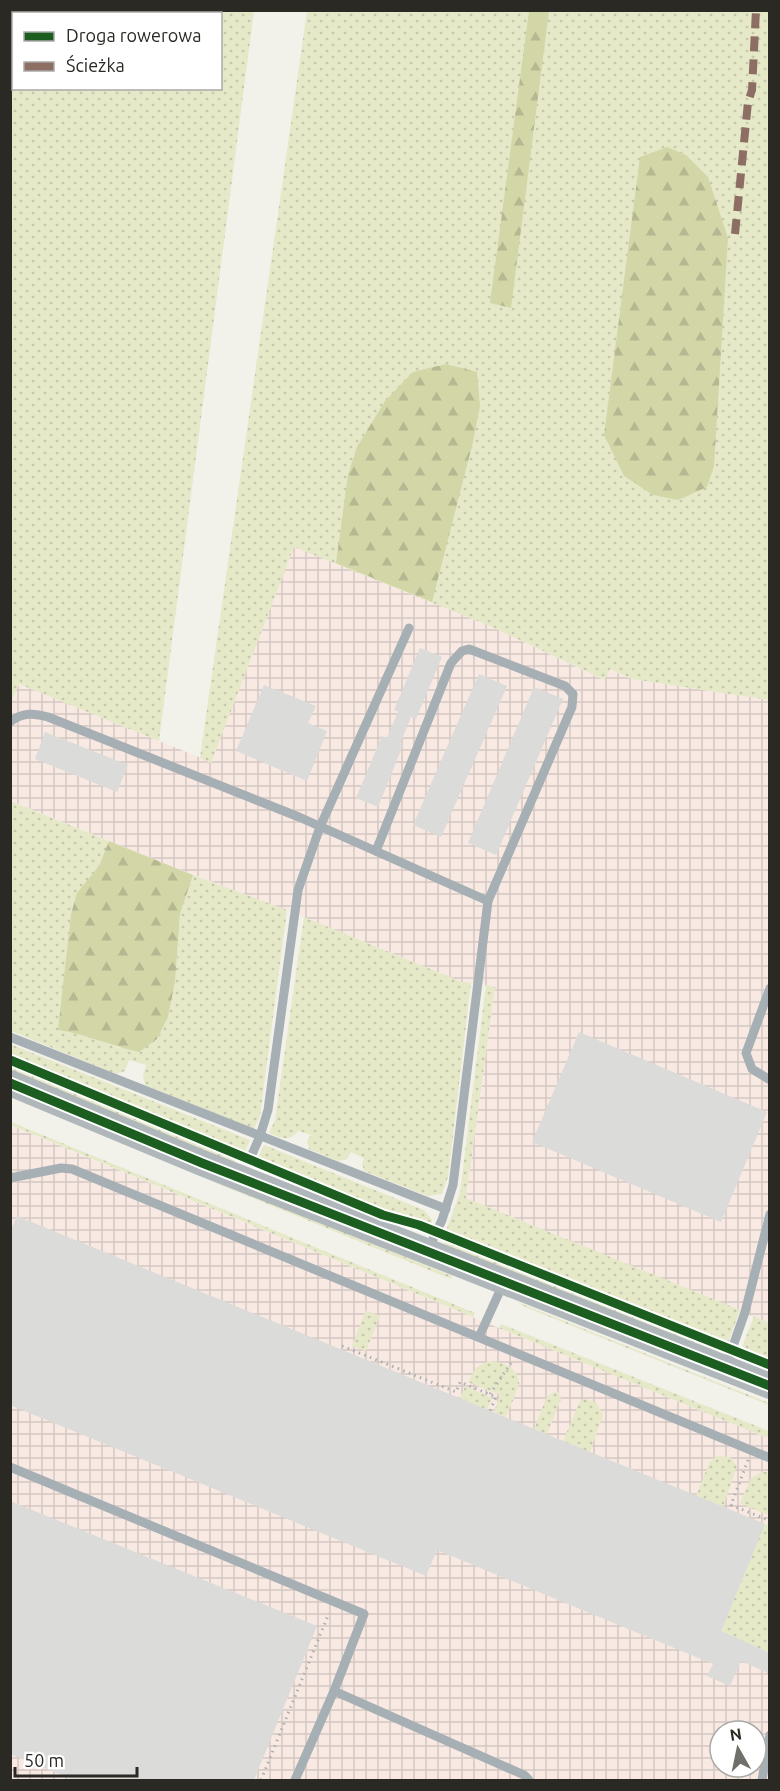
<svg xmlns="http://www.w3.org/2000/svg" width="780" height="1791" font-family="Ubuntu,sans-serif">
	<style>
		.industrial { fill: url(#industrial-grid); fill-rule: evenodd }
		.grass { fill: url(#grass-dots); fill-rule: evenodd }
		.forest { fill: url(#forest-firs) }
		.building { fill: #dbdbd9 }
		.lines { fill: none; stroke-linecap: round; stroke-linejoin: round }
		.path { stroke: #abb1b3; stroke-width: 3; stroke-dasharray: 1.5 4.5; stroke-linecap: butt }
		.lane { stroke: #a6afb4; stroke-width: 9 }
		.secondary { stroke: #afb7ba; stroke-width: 26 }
		.quiet { stroke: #8d6e63; stroke-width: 8; stroke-dasharray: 15 8; stroke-linecap: butt }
		.cycleway-casing { stroke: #fff; stroke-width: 13 }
		.cycleway { stroke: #1b5e20; stroke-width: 9 }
	</style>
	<defs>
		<pattern id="industrial-grid" width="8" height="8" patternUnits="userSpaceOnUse" patternTransform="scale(1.5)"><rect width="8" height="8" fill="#f8e9e2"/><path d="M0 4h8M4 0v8" fill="none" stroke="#d5c8c2"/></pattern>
		<pattern id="grass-dots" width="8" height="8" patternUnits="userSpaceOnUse" patternTransform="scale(1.5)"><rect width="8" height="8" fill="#e6e9c8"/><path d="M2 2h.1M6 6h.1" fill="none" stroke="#c5c8ac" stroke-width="1.8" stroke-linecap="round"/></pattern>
		<pattern id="forest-firs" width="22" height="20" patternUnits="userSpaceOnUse" patternTransform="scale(1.5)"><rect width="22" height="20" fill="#d3d6a7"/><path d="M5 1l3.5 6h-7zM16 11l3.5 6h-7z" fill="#b5b890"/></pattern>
	</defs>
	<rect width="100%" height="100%" fill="#f2f1ea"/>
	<g class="industrial">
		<path d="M294,546L490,626L604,680L609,669L632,679L769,700V1323L466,1198L495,987L462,982L294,913L171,866L11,801V702L19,684L211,762Z"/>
		<path d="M10,1125L499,1328L760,1435L769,1437V1780H11ZM720,1731H756V1767H720Z"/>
	</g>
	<g class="grass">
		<path d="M10,11H254L159,741L19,684L11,702ZM14,14H220V88H14Z"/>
		<path d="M307,11H769V700L632,679L610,669L605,680L490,626L294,547L211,763L200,758Z"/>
		<path d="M10,801L109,841L99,866L71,914L59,1030L80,1033L120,1048L157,1039L168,1016L175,982L180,914L193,875L287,910L260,1116L254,1129L145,1085L143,1075L146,1065L129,1060L125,1071L116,1074L11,1031Z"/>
		<path d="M304,917L462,982L471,983L448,1177L442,1194L428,1196L364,1171L362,1163L364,1158L351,1152L347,1159L338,1161L309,1149L307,1141L311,1135L298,1131C289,1143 281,1138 269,1133L275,1120Z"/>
		<path d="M486,985L495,987L466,1198L740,1310L728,1343L446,1231L460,1192Z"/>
		<path d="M10,1044L250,1140L245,1152L11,1054Z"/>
		<path d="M10,1064L241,1160L229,1162L11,1073Z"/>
		<path d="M11,1122L475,1313L473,1317L11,1125Z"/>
		<path d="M264,1145L424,1210L432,1220V1226L389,1213L258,1158Z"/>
		<path d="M217,1181L452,1276L451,1279L216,1183Z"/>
		<path d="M443,1239L722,1351L717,1353L447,1249Z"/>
		<path d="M517,1302L769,1403V1405L525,1307Z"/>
		<path d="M366,1310L380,1316L366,1351L352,1346Z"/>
		<path d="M754,1316L769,1323V1360L741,1350Z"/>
		<path d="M501,1324L769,1431V1437L760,1435L499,1328Z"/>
		<path d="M488,1361C503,1361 521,1369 519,1386L506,1417L494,1412L500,1395L468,1382L476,1368Z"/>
		<path d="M465,1386L492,1398L487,1410L460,1398Z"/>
		<path d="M558,1391L561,1399L547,1434L534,1429L547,1396Z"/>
		<path d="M586,1399L597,1403L603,1415L590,1452L563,1441L580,1401Z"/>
		<path d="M716,1456L730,1457L737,1466L723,1507L696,1496L709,1463Z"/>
		<path d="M762,1472H769V1509L767,1515L740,1503L751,1478Z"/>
		<path d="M765,1524H769V1653L721,1631Z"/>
	</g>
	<g class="forest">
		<path d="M529,11H549L511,308L490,303Z"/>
		<path d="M667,147L686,155L708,177L728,238L714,466L707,487L678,500L653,495L624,476L604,435L640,157Z"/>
		<path d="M446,364L477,372L480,406L473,442L432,602L336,563L348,475L357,447L385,401L413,372Z"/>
		<path d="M109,841L193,875L180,914L175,982L168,1017L157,1039L139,1052C111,1046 86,1034 58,1030L71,914L77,893L99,866Z"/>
	</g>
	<g class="building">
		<path d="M420,648L442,657L416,719L411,717L400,744L403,745L378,807L356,798L382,736L387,738L398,712L394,710Z"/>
		<path d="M479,674L507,686L441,837L413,825Z"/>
		<path d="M264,685L316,706L308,723L327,731L307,781L236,751Z"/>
		<path d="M534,687L563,699L496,855L468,843Z"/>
		<path d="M45,732L128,765L117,792L35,759Z"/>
		<path d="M579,1032L767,1112L721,1222L532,1142Z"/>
		<path d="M17,1216L765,1524L721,1631L770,1653V1674L741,1661L730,1686L707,1676L713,1664L437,1550L426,1576L10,1405V1232Z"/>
		<path d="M10,1501L317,1626L254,1780H74L10,1754Z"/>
	</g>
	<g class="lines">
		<g class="path">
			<path d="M342,1346L456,1392L460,1382L496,1397L490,1411"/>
			<path d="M490,1394L511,1363"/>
			<path d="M748,1460L731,1505L768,1520L770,1518"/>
			<path d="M261,1780L329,1613"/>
		</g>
		<g class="lane">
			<path d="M10,722C22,712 34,713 48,717L299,817L488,901L453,1185L442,1220L428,1250"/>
			<path d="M376,851L451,663L462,651L469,649L565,686L573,694L572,707L488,901"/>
			<path d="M770,988L746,1053L752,1069L770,1080"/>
			<path d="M10,1037L446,1209"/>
			<path d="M250,1159L260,1136L268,1110L298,890L320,827L409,628"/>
			<path d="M10,1178L61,1168L72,1169L770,1458"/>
			<path d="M479,1337L503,1284"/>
			<path d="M726,1366L745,1312L770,1214"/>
			<path d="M10,1467L364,1614L334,1691L524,1775L529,1780"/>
			<path d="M295,1780L334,1691"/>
			<path d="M762,1780L770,1735"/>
		</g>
		<path class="secondary" d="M10,1083L202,1163L770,1386"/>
		<path class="quiet" d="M735,234L748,102L752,90L756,10"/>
		<g class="cycleway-casing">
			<g id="cycleway">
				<path d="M10,1060L383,1215L419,1225L770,1365"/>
				<path d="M10,1083L202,1163L770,1386"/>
			</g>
		</g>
		<use href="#cycleway" class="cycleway"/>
	</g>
	<rect width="780" height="1791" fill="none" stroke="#2a2924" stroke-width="24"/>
	<rect x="12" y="12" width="210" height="78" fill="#ffffff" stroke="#aaa9a7" stroke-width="1.5"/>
	<rect x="24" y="32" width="30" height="9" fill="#1b5e20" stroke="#aaa9a7" stroke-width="1.5"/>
	<text x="66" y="42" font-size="18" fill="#2a2924">Droga rowerowa</text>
	<rect x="24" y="62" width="30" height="9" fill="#8d6e63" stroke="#aaa9a7" stroke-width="1.5"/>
	<text x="66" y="72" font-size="18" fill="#2a2924">Ścieżka</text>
	<g transform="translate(738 1749) rotate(351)"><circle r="28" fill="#ffffff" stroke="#aaa9a7" stroke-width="1.5"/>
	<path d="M0-4.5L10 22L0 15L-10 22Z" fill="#706f69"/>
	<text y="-9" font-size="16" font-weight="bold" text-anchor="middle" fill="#2a2924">N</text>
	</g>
	<path d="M15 1767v9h122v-9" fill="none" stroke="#2a2924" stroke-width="3"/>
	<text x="24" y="1767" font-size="18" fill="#2a2924" stroke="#ffffff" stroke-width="4.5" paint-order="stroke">50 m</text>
</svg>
